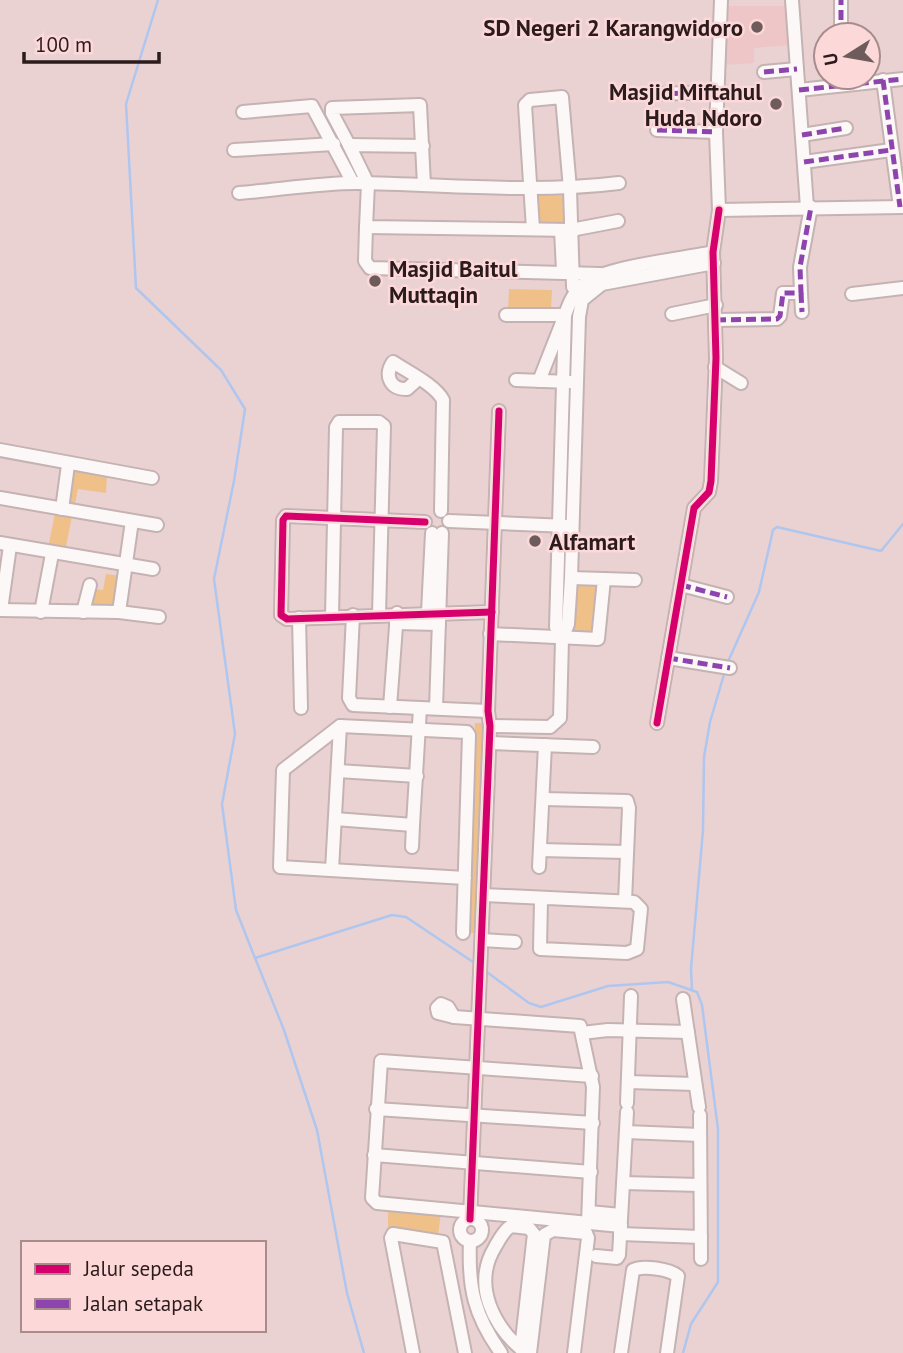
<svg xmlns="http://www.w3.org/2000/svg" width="903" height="1353" font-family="'PT Sans',sans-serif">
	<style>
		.built { fill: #eec6c7 }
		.green { fill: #efc189 }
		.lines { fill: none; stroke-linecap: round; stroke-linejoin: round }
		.stream { stroke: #afc6ee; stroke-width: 2.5 }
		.minor-casing { stroke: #c5b2b3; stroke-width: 16 }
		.minor { stroke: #fcf8f8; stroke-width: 12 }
		.quiet { stroke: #8e44ad; stroke-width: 5; stroke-dasharray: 10 5; stroke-linecap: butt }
		.cycleway-casing { stroke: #fcd8d9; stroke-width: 11 }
		.cycleway { stroke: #d6006c; stroke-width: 7 }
		.poi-dot { fill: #6e5b5c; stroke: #fcd8d9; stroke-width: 2.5 }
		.labels { text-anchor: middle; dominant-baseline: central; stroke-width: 5; stroke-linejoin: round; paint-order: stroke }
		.poi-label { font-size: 23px; font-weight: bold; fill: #2b1b1c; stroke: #fcd8d9; text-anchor: end }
	</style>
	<rect width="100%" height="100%" fill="#ead2d3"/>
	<path class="built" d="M726,6H785L790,45L754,48V63L724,65Z"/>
	<g class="green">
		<path d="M536,195L567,196V226L537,225Z"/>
		<path d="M509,289L552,290L551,311L508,310Z"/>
		<path d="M72,470L107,476L106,493L78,489L74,509H68Z"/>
		<path d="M55,513L72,516L65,552L48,548Z"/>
		<path d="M106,574L121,576L113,608L91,603L93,589L103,590Z"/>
		<path d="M574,581L600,583L596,634L571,632Z"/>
		<path d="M475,723H482L484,735L476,933H468Z"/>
		<path d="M388,1209L441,1213L438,1236L388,1228Z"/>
	</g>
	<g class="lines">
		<g class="stream">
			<path d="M158,0L126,104L136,288L221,370L245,409L234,481L214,579L235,734L222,804L236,910L255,958L392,915L406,917L476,964"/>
			<path d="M727,664L759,592L773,530L777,527L881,551L903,524"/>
			<path d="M255,958L284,1030L317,1130L347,1293L364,1353"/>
			<path d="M484,970L529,1003L541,1007L608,986L668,982L697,992L702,1005L718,1129V1282L691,1324L683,1353"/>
			<path d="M692,990L691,969L703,830L704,757L710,722L725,671"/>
		</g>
		<g class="minor-casing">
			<g id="minor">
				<path d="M721,0L716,132L719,210L903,207"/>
				<path d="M792,0L807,207"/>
				<path d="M841,35V0"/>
				<path d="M764,72L797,69"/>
				<path d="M883,80L900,207"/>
				<path d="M799,90L903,79"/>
				<path d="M656,94L717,92"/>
				<path d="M243,112L312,106L353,183"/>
				<path d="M657,130L716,132"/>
				<path d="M802,135L846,128"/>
				<path d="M349,145L332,113V108L420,105L424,185"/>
				<path d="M423,146L349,145L368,184L366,227L571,230L618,221"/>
				<path d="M234,150L334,144"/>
				<path d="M804,162L891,150"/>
				<path d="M239,193C278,190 318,183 356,183C444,184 531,194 619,183"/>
				<path d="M366,227L365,261L370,268L600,274"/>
				<path d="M533,229L525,105L530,100L562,97L570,189L573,287L579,296"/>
				<path d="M561,230L563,271"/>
				<path d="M801,293L802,312"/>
				<path d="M852,294L903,288"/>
				<path d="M672,314L716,305"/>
				<path d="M506,315H565L539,381"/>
				<path d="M716,320L777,319L780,316L783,293H801L800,267L811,207"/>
				<path d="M715,367L741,383"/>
				<path d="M418,379L407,389C390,390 384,375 393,362C408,372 435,385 443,400L441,511"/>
				<path d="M516,380L571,382"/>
				<path d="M0,450L152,478"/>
				<path d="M0,498L157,525"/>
				<path d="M62,509L68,465"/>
				<path d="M449,521L567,526"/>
				<path d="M425,522L286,516L283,520L281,615L287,619L492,612"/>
				<path d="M0,543L153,569"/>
				<path d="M604,579L635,580"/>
				<path d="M681,585L727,597"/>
				<path d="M0,610L119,612L159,617"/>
				<path d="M1,610L10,546"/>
				<path d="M41,612L52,554"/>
				<path d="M83,612L90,585"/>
				<path d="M119,612L132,521"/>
				<path d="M428,612L432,533"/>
				<path d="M353,615L349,698L353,705L488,711"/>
				<path d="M332,616L336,427L339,422H379L384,426L379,614"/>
				<path d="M299,618L301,708"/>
				<path d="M396,623L439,624"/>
				<path d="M490,634L598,639L604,579L571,578"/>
				<path d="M562,639L556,627L565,315C569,303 574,291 585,283C604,267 686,258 713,252"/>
				<path d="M668,658L730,668"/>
				<path d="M390,707L397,613"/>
				<path d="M436,708L442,533"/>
				<path d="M657,723L694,508L709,492L711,481L716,358L713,252L719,210"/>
				<path d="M490,726L550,727L560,718L562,639L568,624L571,578L579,317L582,300L602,284L714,263"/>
				<path d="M490,743L593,747"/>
				<path d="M338,771L417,776"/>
				<path d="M543,799L627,801L629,808L625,901"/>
				<path d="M335,819L413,825L420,708"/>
				<path d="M412,847L413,825"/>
				<path d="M540,850L626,852"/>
				<path d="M539,867L545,745"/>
				<path d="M332,870L340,726"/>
				<path d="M484,895L634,902L641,909L637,949L627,953L540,949L541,900"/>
				<path d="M463,933L469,735L467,732L340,726L283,770L280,867L465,878"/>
				<path d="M482,940L515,942"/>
				<path d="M683,999L699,1107"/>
				<path d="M441,1004L448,1007L454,1017L438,1013L437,1008Z"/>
				<path d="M454,1017L580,1026L593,1087L588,1223"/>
				<path d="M582,1033L608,1030L688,1032"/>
				<path d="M592,1076L381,1061L372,1198L377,1203L621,1226"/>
				<path d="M628,1082L695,1084"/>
				<path d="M627,1103L631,996"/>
				<path d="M376,1109L593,1123"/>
				<path d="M700,1115L701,1259"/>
				<path d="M626,1132L700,1135"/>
				<path d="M374,1155L591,1172"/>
				<path d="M623,1183L700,1185"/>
				<path d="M589,1212L621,1215"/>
				<circle cx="471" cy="1230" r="11"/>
				<path d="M470,1219L490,726L488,711L499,411"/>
				<path d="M620,1234L701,1237"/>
				<path d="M470,1241C468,1288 474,1315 501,1353"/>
				<path d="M596,1256L617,1258L619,1255L627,1112"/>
				<path d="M521,1349L534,1234L529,1228L511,1226C504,1230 499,1240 495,1247C472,1285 493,1327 526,1353"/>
				<path d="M413,1353L391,1238L393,1234L443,1242L465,1353"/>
				<path d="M530,1353L544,1235L553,1230L586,1233L588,1238L574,1353"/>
				<path d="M621,1353L633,1270C643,1265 669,1269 678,1276L667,1353"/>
			</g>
		</g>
		<use href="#minor" class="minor"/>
		<g class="quiet">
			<path d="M841,35V0"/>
			<path d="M764,72L797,69"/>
			<path d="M883,80L900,207"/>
			<path d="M799,90L903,79"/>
			<path d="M656,94L717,92"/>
			<path d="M657,130L716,132"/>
			<path d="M802,135L846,128"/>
			<path d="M804,162L891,150"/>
			<path d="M801,293L802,312"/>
			<path d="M716,320L777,319L780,316L783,293H801L800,267L811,207"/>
			<path d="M681,585L727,597"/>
			<path d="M668,658L730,668"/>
		</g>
		<g class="cycleway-casing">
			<g id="cycleway">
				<path d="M425,522L286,516L283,520L281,615L287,619L492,612"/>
				<path d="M657,723L694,508L709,492L711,481L716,358L713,252L719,210"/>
				<path d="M470,1219L490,726L488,711L499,411"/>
			</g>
		</g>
		<use href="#cycleway" class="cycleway"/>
	</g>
	<g class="poi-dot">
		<circle cx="757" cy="27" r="7"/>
		<circle cx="776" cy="104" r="7"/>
		<circle cx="375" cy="281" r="7"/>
		<circle cx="535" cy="541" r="7"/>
	</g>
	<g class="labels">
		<g class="poi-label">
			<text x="743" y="27">SD Negeri 2 Karangwidoro</text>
			<text x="762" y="91">Masjid Miftahul<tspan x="762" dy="26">Huda Ndoro</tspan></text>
			<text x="389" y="268" text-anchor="start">Masjid Baitul<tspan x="389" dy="26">Muttaqin</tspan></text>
			<text x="549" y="541" text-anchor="start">Alfamart</text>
		</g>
	</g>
	<rect x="21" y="1241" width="245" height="91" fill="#fcd8d9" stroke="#a88c8d" stroke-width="2"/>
	<rect x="35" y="1264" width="35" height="10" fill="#d6006c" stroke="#a88c8d" stroke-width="2"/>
	<text x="84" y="1276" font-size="21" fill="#2b1b1c">Jalur sepeda</text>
	<rect x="35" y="1299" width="35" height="10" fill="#8e44ad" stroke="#a88c8d" stroke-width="2"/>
	<text x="84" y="1311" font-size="21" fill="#2b1b1c">Jalan setapak</text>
	<g transform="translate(847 56) rotate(259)"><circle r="33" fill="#fcd8d9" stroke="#a88c8d" stroke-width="2"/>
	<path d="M0-5L12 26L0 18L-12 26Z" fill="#6e5b5c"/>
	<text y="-10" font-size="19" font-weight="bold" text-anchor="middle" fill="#2b1b1c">U</text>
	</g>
	<path d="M24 52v10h135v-10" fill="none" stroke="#2b1b1c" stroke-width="3.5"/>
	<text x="35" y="52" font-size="21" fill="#2b1b1c" stroke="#fcd8d9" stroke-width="5" paint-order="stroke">100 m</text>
</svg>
